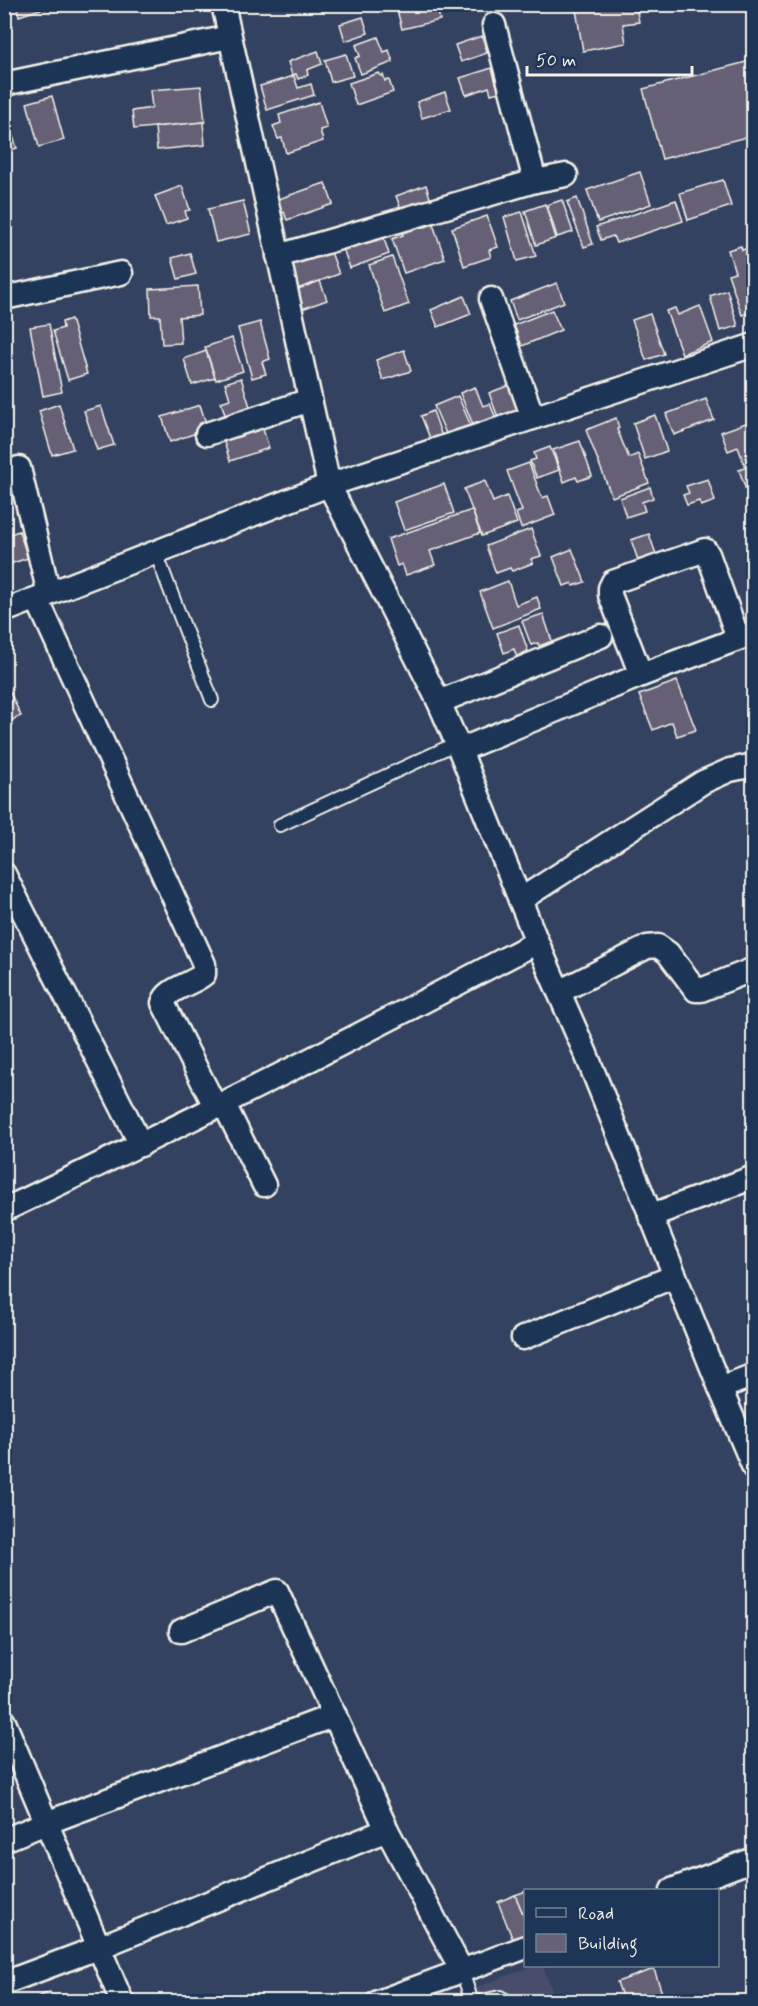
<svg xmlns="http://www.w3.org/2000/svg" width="758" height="2006" font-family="Mynerve,sans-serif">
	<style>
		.built { fill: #464e6a }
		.building { fill: #666176; stroke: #f4f1e8; stroke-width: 1.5 }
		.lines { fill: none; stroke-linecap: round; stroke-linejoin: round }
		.lane-casing { stroke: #f4f1e8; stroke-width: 16 }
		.street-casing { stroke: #f4f1e8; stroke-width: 27 }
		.lane { stroke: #1d3557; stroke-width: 12 }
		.street { stroke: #1d3557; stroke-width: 22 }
	</style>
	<rect width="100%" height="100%" fill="#334260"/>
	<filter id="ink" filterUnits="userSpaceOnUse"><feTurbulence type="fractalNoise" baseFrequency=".0167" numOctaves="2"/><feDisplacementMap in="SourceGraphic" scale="12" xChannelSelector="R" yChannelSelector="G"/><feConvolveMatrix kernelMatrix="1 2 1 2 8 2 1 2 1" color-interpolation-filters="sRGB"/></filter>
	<g filter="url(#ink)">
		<path class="built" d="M533,1966H543L556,2001L437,2002Z"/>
		<g class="building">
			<path d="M16,4H43L44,8L19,16Z"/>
			<path d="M418,4H436L440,20L402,29L397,10Z"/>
			<path d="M575,4H620V9L636,6L639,22L623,24L626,43L583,51Z"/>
			<path d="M363,17L368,33L345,41L340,24Z"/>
			<path d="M482,36L487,53L461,62L455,45Z"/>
			<path d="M378,37L384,52L389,50L393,62L361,74L355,58L360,56L356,45Z"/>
			<path d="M318,51L322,64L307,70L308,75L298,79L296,74L292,75L288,62Z"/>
			<path d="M346,54L353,76L331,82L325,60Z"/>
			<path d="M754,60V135L662,159L643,89Z"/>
			<path d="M492,68L499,92L491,94L489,87L466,95L460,78Z"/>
			<path d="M379,73L381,76L383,75L385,81L389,80L393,92L356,105L349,83Z"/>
			<path d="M294,76L298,88L311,84L314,95L267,110L260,86Z"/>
			<path d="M201,86L205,122L134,129L132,111L152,108L150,90Z"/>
			<path d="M445,92L451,109L422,118L417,102Z"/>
			<path d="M52,96L64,140L39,147L27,103Z"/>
			<path d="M319,102L327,128L320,130L323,141L286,153L282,138L278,139L273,126L281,123L279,115Z"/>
			<path d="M5,113L17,148L4,152V113Z"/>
			<path d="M203,122L205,145L157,150L155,127Z"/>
			<path d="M640,172L651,204L598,222L587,190Z"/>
			<path d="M723,180L731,206L688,220L680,193Z"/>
			<path d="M325,183L333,204L287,220L284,212L274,216L270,202Z"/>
			<path d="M426,185L431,201L402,212L396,196Z"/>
			<path d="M182,186L190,210L185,211L187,218L166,225L155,196Z"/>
			<path d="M577,198L593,244L584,247L567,202Z"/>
			<path d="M562,200L573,232L557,237L547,205Z"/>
			<path d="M676,200L683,221L616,243L613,236L601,240L596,227Z"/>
			<path d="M243,201L251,234L216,242L208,209Z"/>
			<path d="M545,204L556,238L536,245L525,211Z"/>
			<path d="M522,212L536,256L517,261L504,217Z"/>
			<path d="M487,216L498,247L489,250L491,257L464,266L452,228Z"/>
			<path d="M423,222L425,227L433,224L445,259L404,273L392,239L403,235L401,230Z"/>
			<path d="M382,232L389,254L350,268L342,246Z"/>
			<path d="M4,246L10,267L4,268Z"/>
			<path d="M741,246L742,250L749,248L754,262L753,324L749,313L742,315L728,274L735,272L728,250Z"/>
			<path d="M330,249L339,274L295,290L286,266Z"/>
			<path d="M190,253L196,274L178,279L172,258Z"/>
			<path d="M392,257L409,304L385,313L369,265Z"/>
			<path d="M320,281L327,300L302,309L295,290Z"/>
			<path d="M557,283L564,302L517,320L510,301Z"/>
			<path d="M198,286L200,315L179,317L181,343L162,344L160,316H151L150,289Z"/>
			<path d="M727,290L738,326L720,331L710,296Z"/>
			<path d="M464,296L471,314L438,327L431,310Z"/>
			<path d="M700,306L713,342L682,354L666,311L675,308L678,315Z"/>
			<path d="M552,310L561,330L522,346L514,325Z"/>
			<path d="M650,314L664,354L646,360L632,320Z"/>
			<path d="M71,319L87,374L68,380L53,331L63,328L62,322Z"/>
			<path d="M260,322L270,359L262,362L266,374L252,378L238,328Z"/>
			<path d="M49,324L62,392L43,396L30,327Z"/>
			<path d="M232,338L243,371L216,380L205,347Z"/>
			<path d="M404,350L411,371L383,380L376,360Z"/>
			<path d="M206,351L215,378L192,385L184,359Z"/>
			<path d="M241,378L252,413L227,421L221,402L230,399L225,383Z"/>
			<path d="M515,383L525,410L499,420L489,393Z"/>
			<path d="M475,387L483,406L490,404L498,423L476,432L460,393Z"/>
			<path d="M458,396L474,433L450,443L434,406Z"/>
			<path d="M706,399L714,420L674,435L666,414Z"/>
			<path d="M59,404L73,449L52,455L39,411Z"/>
			<path d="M200,405L208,429L170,442L162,417Z"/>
			<path d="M101,406L114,445L97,450L84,411Z"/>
			<path d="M433,411L443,439L432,443L421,416Z"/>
			<path d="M655,415L667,451L645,459L633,423Z"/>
			<path d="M616,418L619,428L617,429L629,458L638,454L649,483L612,497L586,430Z"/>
			<path d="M754,420V463L745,466L738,447L728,451L721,432Z"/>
			<path d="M261,423L269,448L230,461L222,436Z"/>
			<path d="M580,441L592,476L578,481L576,477L564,482L553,450Z"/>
			<path d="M550,447L559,470L537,478L530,461L536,459L534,453Z"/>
			<path d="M529,463L542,498L548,496L555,515L521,528L516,513L522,511L507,471Z"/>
			<path d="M754,465V488L746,490L739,470Z"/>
			<path d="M708,479L715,501L701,506L699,501L687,505L683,495L689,493L686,486Z"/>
			<path d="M485,481L493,502L507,496L517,523L482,536L464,489Z"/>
			<path d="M444,484L454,513L404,530L394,502Z"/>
			<path d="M650,487L653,498L642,502L645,511L626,517L620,498Z"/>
			<path d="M754,492V516L746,495Z"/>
			<path d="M472,510L480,533L430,551L435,565L406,575L402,564L397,566L388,539Z"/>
			<path d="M531,529L541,556L531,559L533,563L512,571L510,568L496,573L486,546Z"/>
			<path d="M19,531L28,558L4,566V536Z"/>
			<path d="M649,534L657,557L639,563L631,540Z"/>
			<path d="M572,549L585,582L573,586L572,583L564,586L553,557Z"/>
			<path d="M508,581L516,605L537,597L541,609L493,628L480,592Z"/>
			<path d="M543,614L552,641L539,646L538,643L531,645L522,621Z"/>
			<path d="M519,625L528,651L519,655L521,659L518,660L514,649L504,653L497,633Z"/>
			<path d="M4,679L21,716L4,724Z"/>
			<path d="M677,681L696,730L677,736L672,722L653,730L639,695Z"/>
			<path d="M526,1891V1921L515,1895Z"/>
			<path d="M515,1895L526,1921V1935L513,1940L498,1902Z"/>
			<path d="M654,1969L665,2002H624L617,1982Z"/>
			<path d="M50,1992L54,2002H25Z"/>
		</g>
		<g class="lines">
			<g class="lane-casing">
				<g id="lane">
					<path d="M156,553L212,700"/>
					<path d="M280,825L457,743"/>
					<path d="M462,1971L472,2002"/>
					<path d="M477,2002L500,1997L509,2002"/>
				</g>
			</g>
			<g class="street-casing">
				<g id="street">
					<path d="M223,4L329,485L439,702L457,743L537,942L586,1054L720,1388L754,1468"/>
					<path d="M494,25L535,181"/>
					<path d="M4,84L229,37"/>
					<path d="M278,256L535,181L566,175"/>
					<path d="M4,298L121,273"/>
					<path d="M491,299L533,418"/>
					<path d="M207,434L310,400"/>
					<path d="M19,468L49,594"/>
					<path d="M37,599L204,964V974C193,984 167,988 163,1003L216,1108"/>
					<path d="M4,611L329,485L754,345"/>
					<path d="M641,675L610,595V588L613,582L705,550L708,554L738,638"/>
					<path d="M439,702L601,636"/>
					<path d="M460,750L641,675L754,633"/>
					<path d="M4,874L141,1145"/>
					<path d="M520,900L703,782L730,770L754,765"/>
					<path d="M559,992L647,947L658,946L668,953L696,990H701L754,969"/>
					<path d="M224,1104L264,1185"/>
					<path d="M4,1210C184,1125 361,1035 537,942"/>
					<path d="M650,1216L754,1177"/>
					<path d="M523,1338L675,1276"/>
					<path d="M720,1388L754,1375"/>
					<path d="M181,1631L277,1591L387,1830L462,1971"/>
					<path d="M4,1722L122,2002"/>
					<path d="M4,1840L46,1823L335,1715"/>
					<path d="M672,1890L754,1859"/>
					<path d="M4,1983L100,1947L387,1830"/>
					<path d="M378,2002L526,1947"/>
				</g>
			</g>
			<use href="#lane" class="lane"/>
			<use href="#street" class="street"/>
		</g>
	</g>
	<rect width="758" height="2006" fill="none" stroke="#1d3557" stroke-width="24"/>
	<rect x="12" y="12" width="734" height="1982" fill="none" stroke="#f4f1e8" stroke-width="2" filter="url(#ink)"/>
	<rect x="524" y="1889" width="195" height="78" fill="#1d3557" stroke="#738091" stroke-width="1.5"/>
	<rect x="536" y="1908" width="30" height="9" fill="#1d3557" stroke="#738091" stroke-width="1.5"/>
	<text x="578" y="1919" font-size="18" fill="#f4f1e8">Road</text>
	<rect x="536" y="1934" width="30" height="18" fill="#666176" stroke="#738091" stroke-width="1.5"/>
	<text x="578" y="1949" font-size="18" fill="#f4f1e8">Building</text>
	<path d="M527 66v9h165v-9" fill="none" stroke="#f4f1e8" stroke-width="3"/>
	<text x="536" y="66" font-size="18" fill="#f4f1e8" stroke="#1d3557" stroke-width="4.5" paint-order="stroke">50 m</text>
</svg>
